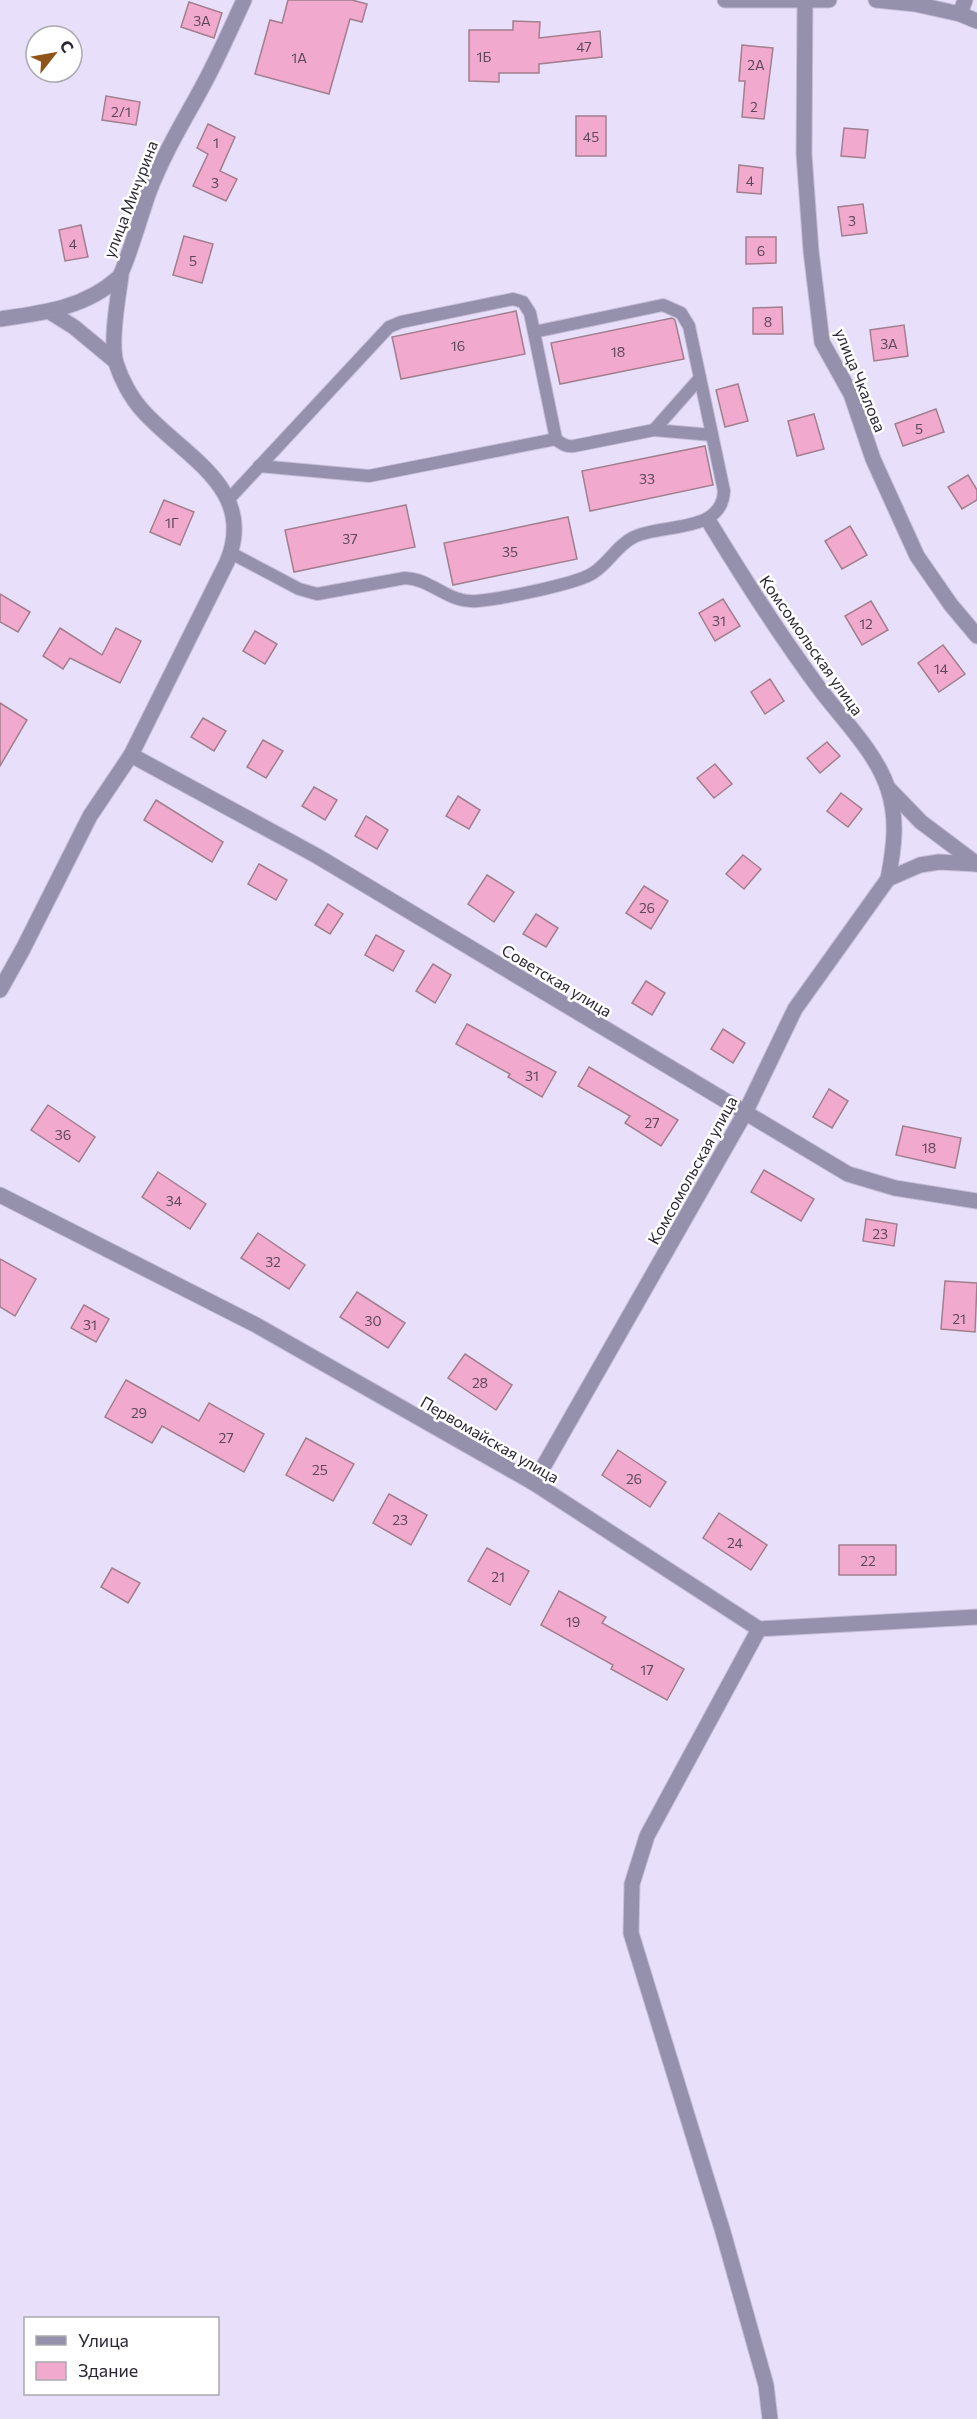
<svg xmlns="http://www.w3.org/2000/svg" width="977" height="2419" font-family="Commissioner,sans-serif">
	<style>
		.building { fill: #f1aacd; stroke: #a27f8f; stroke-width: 1.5 }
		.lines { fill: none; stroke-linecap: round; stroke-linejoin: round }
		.service-casing { stroke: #c6bed7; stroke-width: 14 }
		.minor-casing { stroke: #c6bed7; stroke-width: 17 }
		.tertiary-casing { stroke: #c6bed7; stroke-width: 17 }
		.service { stroke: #9590ac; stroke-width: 12 }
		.minor { stroke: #9590ac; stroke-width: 15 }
		.tertiary { stroke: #9590ac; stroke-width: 15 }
		.labels { text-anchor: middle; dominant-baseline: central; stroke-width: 5; stroke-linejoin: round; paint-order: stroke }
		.number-label { font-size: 14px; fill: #5d485a }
		.street-label { font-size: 16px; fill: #2c2734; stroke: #fff }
	</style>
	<rect width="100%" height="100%" fill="#e8dffb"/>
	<g class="building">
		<path d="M288,0H352L367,4L362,22L350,19L329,94L255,74L270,20L282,23Z"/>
		<path d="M189,2L222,13L214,38L181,27Z"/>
		<path d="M513,21L540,22L539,38L600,31L602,57L539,64V73H499V82L469,81V30H513Z"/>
		<path d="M742,45L773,48L764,119L742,117L745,81H739Z"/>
		<path d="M106,96L140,102L136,125L102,120Z"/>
		<rect x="576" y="116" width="30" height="40"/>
		<path d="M208,124L235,137L220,171L237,179L226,201L193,186L208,154L197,148Z"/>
		<path d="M844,128L868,130L865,158L841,156Z"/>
		<path d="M739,165L763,168L761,194L737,192Z"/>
		<path d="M863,204L867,233L842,236L838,207Z"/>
		<path d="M81,225L88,257L65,261L59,230Z"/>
		<path d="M184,236L213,244L202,283L173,275Z"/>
		<path d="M746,237H776V263L746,264Z"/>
		<path d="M782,307L783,334H753V308Z"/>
		<path d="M516,311L525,354L401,379L392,337Z"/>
		<path d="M672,318L675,320L684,359L560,384L551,343Z"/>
		<path d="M904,325L908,356L874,361L870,330Z"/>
		<path d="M738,384L748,421L725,427L716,390Z"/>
		<path d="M936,409L944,432L903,446L895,424Z"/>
		<path d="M814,414L824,449L797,456L788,421Z"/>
		<path d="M705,446L713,485L590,511L582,471Z"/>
		<path d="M968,475L977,490V500L962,509L948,487Z"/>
		<path d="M164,500L194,512L180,545L150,532Z"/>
		<path d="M406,505L415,547L294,572L285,530Z"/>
		<path d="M568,517L577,559L453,585L444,543Z"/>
		<path d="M850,526L867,555L842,569L825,541Z"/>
		<path d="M0,594L30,612L18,632L0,622Z"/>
		<path d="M723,599L740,626L715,641L699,613Z"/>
		<path d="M871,601L888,630L862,645L845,616Z"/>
		<path d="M60,628L102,655L116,628L141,641L120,683L70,658L63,669L43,656Z"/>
		<path d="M255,631L277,644L265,664L243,651Z"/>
		<path d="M943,645L965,674L939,692L918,663Z"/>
		<path d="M770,679L784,701L765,714L751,692Z"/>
		<path d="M0,703L27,720L0,766Z"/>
		<path d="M203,718L226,731L214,751L191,737Z"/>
		<path d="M263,740L283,751L266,778L247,767Z"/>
		<path d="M827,742L840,756L820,773L807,758Z"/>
		<path d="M715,764L732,784L714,798L697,778Z"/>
		<path d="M314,787L337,800L325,820L302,806Z"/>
		<path d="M841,793L862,809L848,827L827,811Z"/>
		<path d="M458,796L480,810L469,829L446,816Z"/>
		<path d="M156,800L223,842L212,862L144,820Z"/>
		<path d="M366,816L388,830L377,849L355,836Z"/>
		<path d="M743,855L761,869L744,889L726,874Z"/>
		<path d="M259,864L287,880L276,900L248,884Z"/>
		<path d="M487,875L514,892L494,922L468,904Z"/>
		<path d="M644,886L668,901L651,929L626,913Z"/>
		<path d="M328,904L343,914L330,934L315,925Z"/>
		<path d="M536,914L558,928L546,947L523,934Z"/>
		<path d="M376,935L404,951L393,971L365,955Z"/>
		<path d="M433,964L451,975L435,1003L416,991Z"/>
		<path d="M646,981L665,993L652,1015L632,1003Z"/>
		<path d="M467,1024L556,1072L542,1097L508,1077L510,1074L456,1044Z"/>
		<path d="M723,1029L745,1043L733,1063L711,1049Z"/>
		<path d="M589,1067L678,1120L661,1146L625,1123L630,1116L578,1086Z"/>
		<path d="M829,1089L848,1101L832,1128L813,1117Z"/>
		<path d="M48,1105L95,1137L79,1162L31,1130Z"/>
		<path d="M903,1126L961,1138L955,1168L896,1155Z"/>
		<path d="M764,1170L814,1199L801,1221L751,1192Z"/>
		<path d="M158,1172L206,1204L190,1229L142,1197Z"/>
		<path d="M866,1219L897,1224L894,1246L863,1241Z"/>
		<path d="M258,1233L305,1265L289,1289L241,1258Z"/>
		<path d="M0,1259L36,1279L15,1316L0,1307Z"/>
		<path d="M945,1281L977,1283L975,1332L941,1329Z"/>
		<path d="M357,1292L405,1323L388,1348L340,1317Z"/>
		<path d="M84,1305L109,1319L96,1342L71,1328Z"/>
		<path d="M465,1354L512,1385L496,1410L448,1378Z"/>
		<path d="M126,1380L199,1421L209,1403L264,1434L244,1472L162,1426L152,1443L105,1417Z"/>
		<path d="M306,1438L354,1464L333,1501L286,1475Z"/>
		<path d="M618,1450L666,1482L650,1507L602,1475Z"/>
		<path d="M389,1494L427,1515L411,1545L373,1523Z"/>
		<path d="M719,1513L767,1545L751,1570L703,1538Z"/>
		<rect x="839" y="1545" width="57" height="30"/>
		<path d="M487,1548L529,1571L510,1605L468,1581Z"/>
		<path d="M112,1568L140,1583L128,1603L101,1587Z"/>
		<path d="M559,1591L606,1617L602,1623L684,1669L667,1700L611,1669L613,1665L541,1625Z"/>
	</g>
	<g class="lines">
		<g class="service-casing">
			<g id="service">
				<path d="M700,378L654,430L712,435"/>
				<path d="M259,466L369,476L556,439"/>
				<path d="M229,499L389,327L401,322L513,299L523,302L530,313L556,439C562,445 567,447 574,446L654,430"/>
				<path d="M231,553L299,589L317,594L405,578C432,579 449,604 477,601C500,599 577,584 593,573C609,563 617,545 634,537C663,523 722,534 724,491L689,326L681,313L663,305L534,332"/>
			</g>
		</g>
		<g class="minor-casing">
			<g id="minor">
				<path d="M725,0H829"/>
				<path d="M876,0L915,4L960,14"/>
				<path d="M805,1L804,154L811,251L822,342L851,394L873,459L917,556L951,605L977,636"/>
				<path d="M50,312L74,327L115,361"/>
				<path d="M0,319C42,313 85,308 118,278C124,273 144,205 149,192C165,150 186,118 207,78C220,53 232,26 244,0"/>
				<path d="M708,520C742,576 777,631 816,684C839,716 876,751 888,789C898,819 894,848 888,879"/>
				<path d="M131,755L317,856L848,1174L895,1188L977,1201"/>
				<path d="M889,789L921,822L977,864"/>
				<path d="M0,990L23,949L90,816L131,755L227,562C258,488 183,456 143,411C131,398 121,379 116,363C110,342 118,298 121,276"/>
				<path d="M0,1195L256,1325L534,1483L759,1629L977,1617"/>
				<path d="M534,1483L745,1113L795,1009L888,879L920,865L939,862L977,864"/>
				<path d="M759,1629L647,1836L632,1884L631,1933L723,2232L766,2385L770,2419"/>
			</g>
		</g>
		<g class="tertiary-casing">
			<path id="tertiary" d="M965,0L960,14L977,21"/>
		</g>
		<use href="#service" class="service"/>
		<use href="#minor" class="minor"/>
		<use href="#tertiary" class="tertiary"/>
	</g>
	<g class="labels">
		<g class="number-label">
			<text x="202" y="20">3А</text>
			<text x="584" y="46">47</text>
			<text x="484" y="56">1Б</text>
			<text x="299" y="57">1А</text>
			<text x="756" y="64">2А</text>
			<text x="754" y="106">2</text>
			<text x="121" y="111">2/1</text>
			<text x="591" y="136">45</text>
			<text x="216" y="142">1</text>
			<text x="750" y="180">4</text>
			<text x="215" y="182">3</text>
			<text x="852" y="220">3</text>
			<text x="73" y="243">4</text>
			<text x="761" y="250">6</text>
			<text x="193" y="260">5</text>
			<text x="768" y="321">8</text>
			<text x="889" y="343">3А</text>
			<text x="458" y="345">16</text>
			<text x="618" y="351">18</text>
			<text x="919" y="428">5</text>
			<text x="647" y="478">33</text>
			<text x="172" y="522">1Г</text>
			<text x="350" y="538">37</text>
			<text x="510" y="551">35</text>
			<text x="719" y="620">31</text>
			<text x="866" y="623">12</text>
			<text x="941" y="668">14</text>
			<text x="647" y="907">26</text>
			<text x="532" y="1075">31</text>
			<text x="652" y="1122">27</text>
			<text x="63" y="1134">36</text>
			<text x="929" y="1147">18</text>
			<text x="174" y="1200">34</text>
			<text x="880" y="1233">23</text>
			<text x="273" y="1261">32</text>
			<text x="959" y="1318">21</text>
			<text x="373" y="1320">30</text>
			<text x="90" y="1324">31</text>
			<text x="480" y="1382">28</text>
			<text x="139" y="1412">29</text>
			<text x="226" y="1437">27</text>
			<text x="320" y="1469">25</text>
			<text x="634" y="1478">26</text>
			<text x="400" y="1519">23</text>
			<text x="735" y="1542">24</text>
			<text x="868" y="1560">22</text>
			<text x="498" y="1576">21</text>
			<text x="573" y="1621">19</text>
			<text x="647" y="1669">17</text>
		</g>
		<g class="street-label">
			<text transform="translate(130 199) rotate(-69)">улица Мичурина</text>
			<text transform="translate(861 380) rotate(68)">улица Чкалова</text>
			<text transform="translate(812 645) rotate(55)">Комсомольская улица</text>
			<text transform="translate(557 980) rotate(31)">Советская улица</text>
			<text transform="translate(692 1170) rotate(-61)">Комсомольская улица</text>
			<text transform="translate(490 1439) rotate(30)">Первомайская улица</text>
		</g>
	</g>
	<rect x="24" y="2317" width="195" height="78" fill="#ffffff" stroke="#aba9ae" stroke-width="1.5"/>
	<rect x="36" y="2336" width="30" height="9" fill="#9590ac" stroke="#aba9ae" stroke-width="1.5"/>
	<text x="78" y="2347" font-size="18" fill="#2c2734">Улица</text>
	<rect x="36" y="2362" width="30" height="18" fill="#f1aacd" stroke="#aba9ae" stroke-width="1.5"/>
	<text x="78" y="2377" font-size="18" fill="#2c2734">Здание</text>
	<g transform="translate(54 54) rotate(59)"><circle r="28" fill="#ffffff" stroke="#aba9ae" stroke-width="1.5"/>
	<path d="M0-4.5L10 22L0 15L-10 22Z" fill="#915418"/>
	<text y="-9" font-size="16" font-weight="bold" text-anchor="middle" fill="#2c2734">С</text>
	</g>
</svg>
